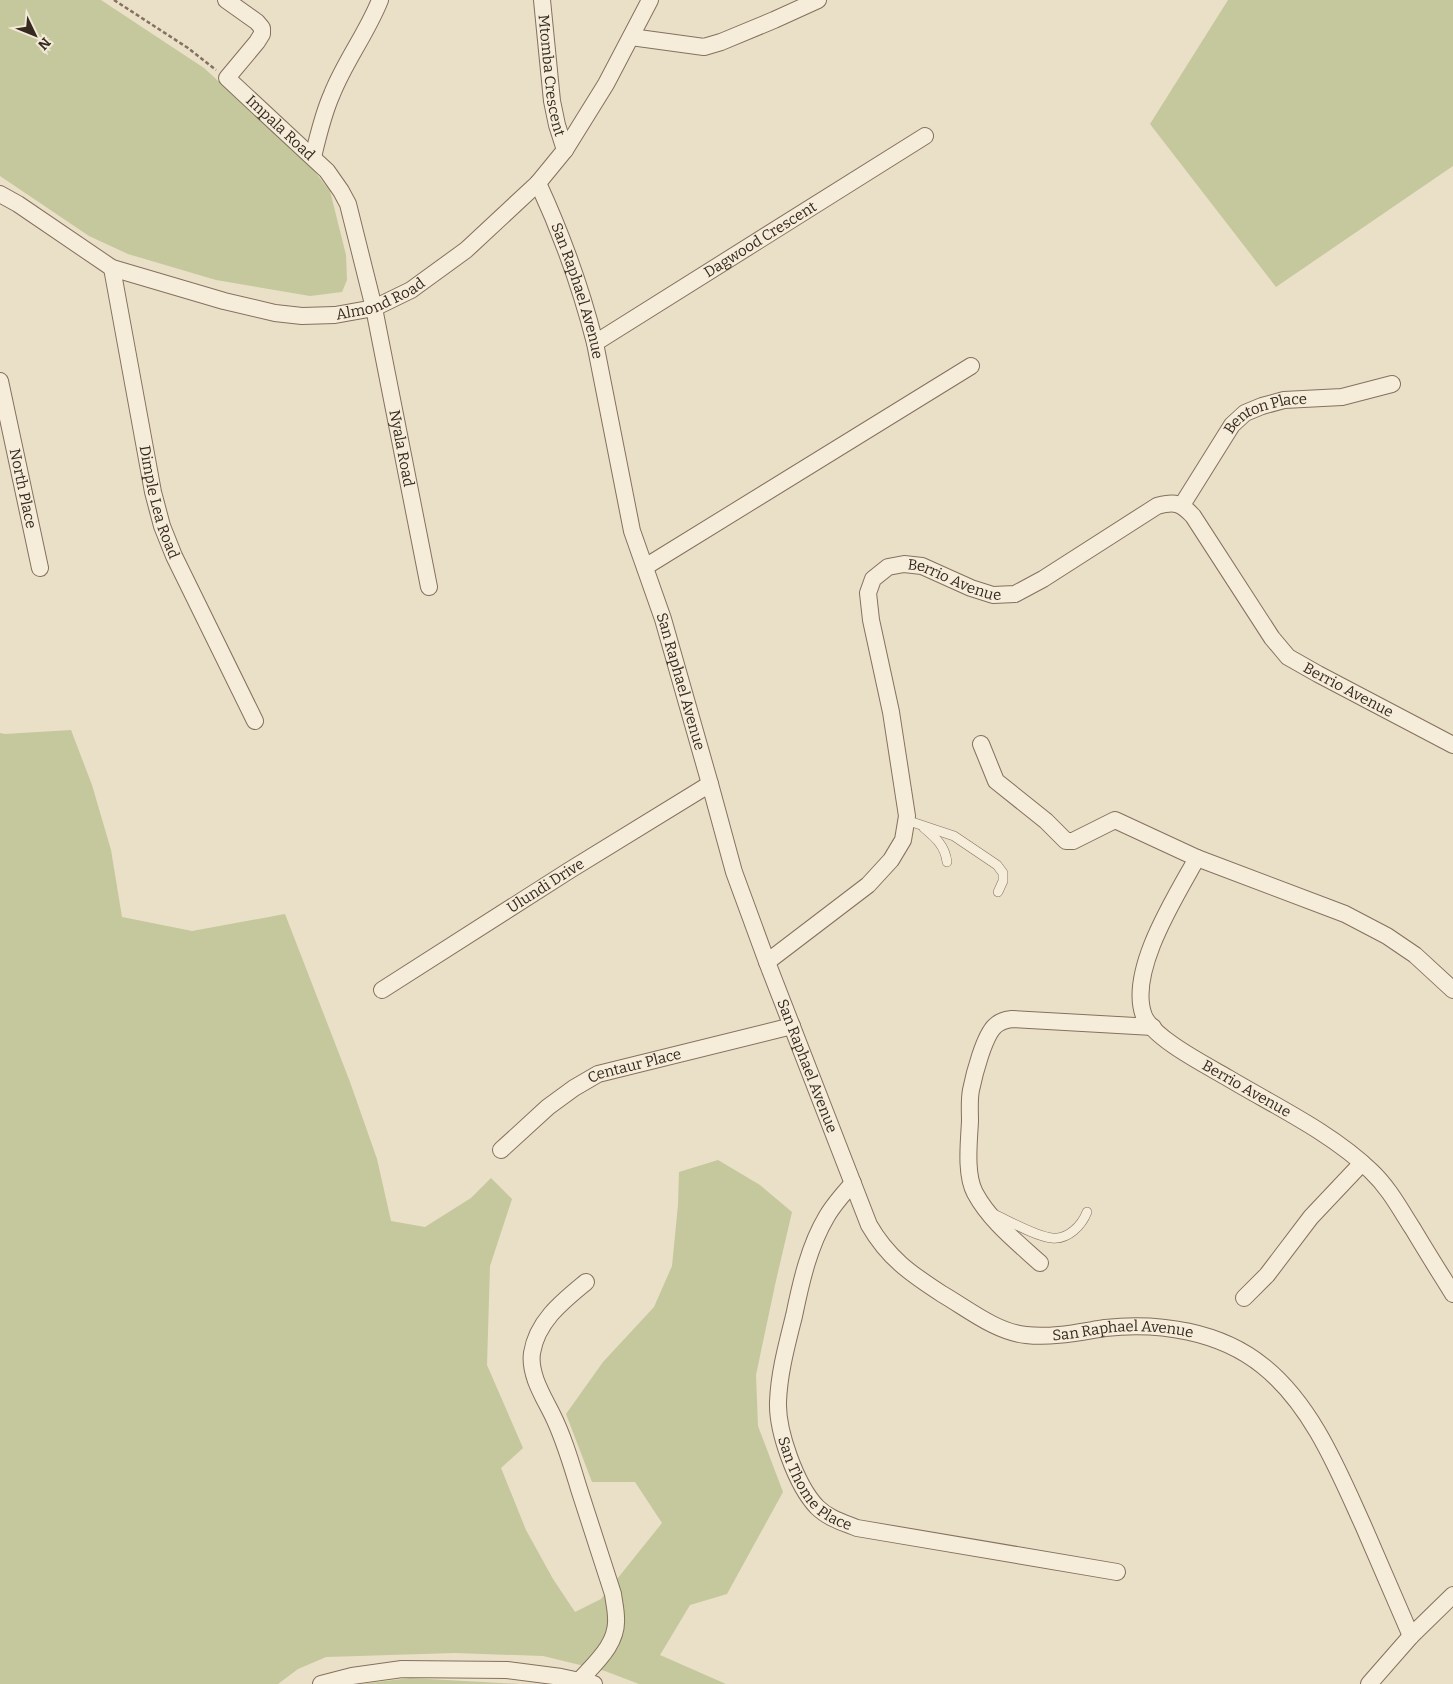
<svg xmlns="http://www.w3.org/2000/svg" width="1453" height="1684" font-family="Bitter,serif">
	<style>
		.green { fill: #c4c89c }
		.lines { fill: none; stroke-linecap: round; stroke-linejoin: round }
		.lane-casing { stroke: #84715e; stroke-width: 10 }
		.street-casing { stroke: #84715e; stroke-width: 18 }
		.path { stroke: #84715e; stroke-width: 2.5; stroke-dasharray: 4 2.5; stroke-linecap: butt }
		.lane { stroke: #f6ecda; stroke-width: 9 }
		.street { stroke: #f6ecda; stroke-width: 16 }
		.labels { text-anchor: middle; dominant-baseline: central; stroke-width: 4.5; stroke-linejoin: round; paint-order: stroke }
		.street-label { font-size: 15px; fill: #362a20; stroke: #f2e9d6 }
	</style>
	<rect width="100%" height="100%" fill="#eadfc7"/>
	<g class="green">
		<path d="M0,0H101L204,68L307,162L330,191L346,255L347,280L342,292L310,296L216,280L128,254L89,236L0,176Z"/>
		<path d="M1228,0H1453V166L1276,287L1150,124Z"/>
		<path d="M71,730L92,785L111,850L122,917L192,931L285,914L350,1082L377,1159L391,1221L425,1227L471,1198L491,1178L512,1199L490,1266L487,1365L523,1448L501,1468L526,1530L553,1579L575,1612L601,1599L662,1523L635,1482H592L566,1414L603,1362L654,1307L672,1266L678,1205L679,1172L718,1160L760,1185L792,1212L775,1285L756,1375L758,1426L783,1492L727,1594L690,1605L660,1655L726,1684H639L605,1671L543,1656L455,1653L326,1657L298,1669L278,1684H0V733L5,734Z"/>
		<path d="M410,1678L520,1684H361Z"/>
	</g>
	<g class="lines">
		<g class="lane-casing">
			<g id="lane">
				<path d="M906,820L954,836L997,865L1003,873V881L998,892"/>
				<path d="M924,828C936,838 945,846 947,862"/>
				<path d="M994,1214C1009,1221 1035,1236 1052,1238C1068,1240 1082,1225 1087,1212"/>
			</g>
		</g>
		<g class="street-casing">
			<g id="street">
				<path id="s1" d="M226,0L257,22L262,28V34L257,42L227,78L327,171L341,191L348,204L374,308L429,587"/>
				<path id="s2" d="M542,0L552,101L557,125L565,150"/>
				<path d="M631,37L704,47L721,42L774,20L818,0"/>
				<path d="M313,157C318,136 323,114 332,94C345,61 367,33 380,0"/>
				<path id="s3" d="M538,183C562,235 581,288 595,343L632,531L663,619L710,784L734,872L767,962L869,1225C888,1258 911,1274 942,1294C968,1309 996,1332 1026,1335C1053,1338 1079,1332 1105,1328C1159,1322 1220,1331 1263,1366C1312,1405 1338,1470 1363,1525C1379,1562 1395,1599 1411,1636"/>
				<path id="s4" d="M0,194L18,204L112,268L224,301L275,313L302,316L335,315L374,308L411,290L466,250L538,183L565,150L606,84L650,0"/>
				<path id="s5" d="M112,268L153,492L162,526L174,556L255,721"/>
				<path id="s6" d="M595,343L925,136"/>
				<path id="s7" d="M0,381L40,568"/>
				<path id="s8" d="M1182,505L1232,425L1245,413L1262,406L1284,400L1342,397L1392,384"/>
				<path d="M645,567L971,366"/>
				<path d="M981,744L996,781L1046,821L1066,841H1073L1115,820L1197,858L1345,914L1387,936L1415,955L1453,990"/>
				<path id="s9" d="M1197,858C1176,896 1127,972 1144,1016C1154,1039 1206,1065 1228,1078C1275,1106 1332,1133 1371,1171C1389,1188 1400,1209 1413,1229C1426,1251 1440,1273 1453,1294"/>
				<path id="s10" d="M767,962L868,885L891,860L903,840L907,816L891,712L871,620L868,593L873,579L888,567L904,564L922,566L971,588L993,595L1015,594L1043,579L1157,506C1175,501 1181,503 1193,516L1272,638L1288,657L1318,674L1453,745"/>
				<path id="s11" d="M382,990L570,870L710,784"/>
				<path id="s12" d="M501,1150L548,1107L574,1088L598,1074L792,1026"/>
				<path id="s13" d="M853,1183C844,1193 834,1204 827,1216C809,1246 801,1282 794,1316C787,1344 779,1373 778,1402C777,1431 796,1485 817,1507C828,1518 842,1522 857,1528L1117,1572"/>
				<path d="M1040,1263C1017,1242 990,1221 975,1193C965,1174 969,1142 970,1121C970,1111 969,1100 971,1090C974,1075 984,1036 995,1026C1000,1021 1005,1020 1012,1019L1153,1027"/>
				<path d="M1244,1298L1267,1275L1311,1217L1362,1163"/>
				<path d="M579,1681C595,1663 618,1644 616,1618C616,1610 614,1602 613,1594C602,1559 590,1524 579,1489C571,1463 564,1438 552,1414C543,1396 529,1374 532,1353C537,1321 563,1301 586,1282"/>
				<path d="M321,1684L352,1676L402,1669L507,1670L561,1677L594,1684"/>
				<path d="M1369,1684L1411,1636L1453,1595"/>
			</g>
		</g>
		<path class="path" d="M114,0L188,48L216,70"/>
		<use href="#lane" class="lane"/>
		<use href="#street" class="street"/>
	</g>
	<g class="labels">
		<g class="street-label">
			<text stroke="none"><textPath href="#s2" startOffset="76">Mtomba Crescent</textPath></text>
			<text stroke="none"><textPath href="#s1" startOffset="181">Impala Road</textPath></text>
			<text stroke="none"><textPath href="#s6" startOffset="195">Dagwood Crescent</textPath></text>
			<text stroke="none"><textPath href="#s3" startOffset="115">San Raphael Avenue</textPath></text>
			<text stroke="none"><textPath href="#s4" startOffset="412">Almond Road</textPath></text>
			<text stroke="none"><textPath href="#s8" startOffset="131">Benton Place</textPath></text>
			<text stroke="none"><textPath href="#s1" startOffset="534">Nyala Road</textPath></text>
			<text stroke="none"><textPath href="#s7" startOffset="110">North Place</textPath></text>
			<text stroke="none"><textPath href="#s5" startOffset="239">Dimple Lea Road</textPath></text>
			<text stroke="none"><textPath href="#s10" startOffset="539">Berrio Avenue</textPath></text>
			<text stroke="none"><textPath href="#s3" startOffset="520">San Raphael Avenue</textPath></text>
			<text stroke="none"><textPath href="#s10" startOffset="1049">Berrio Avenue</textPath></text>
			<text stroke="none"><textPath href="#s11" startOffset="194">Ulundi Drive</textPath></text>
			<text stroke="none"><textPath href="#s3" startOffset="925">San Raphael Avenue</textPath></text>
			<text stroke="none"><textPath href="#s12" startOffset="161">Centaur Place</textPath></text>
			<text stroke="none"><textPath href="#s9" startOffset="298">Berrio Avenue</textPath></text>
			<text stroke="none"><textPath href="#s3" startOffset="1389">San Raphael Avenue</textPath></text>
			<text stroke="none"><textPath href="#s13" startOffset="330">San Thome Place</textPath></text>
		</g>
	</g>
	<g transform="translate(35 35) rotate(133)" stroke="#f2e9d6" stroke-width="4" paint-order="stroke">
	<path d="M0-4L9 19L0 12L-9 19Z" fill="#362a20"/>
	<text y="-8" font-size="14" font-weight="bold" text-anchor="middle" fill="#362a20">N</text>
	</g>
</svg>
